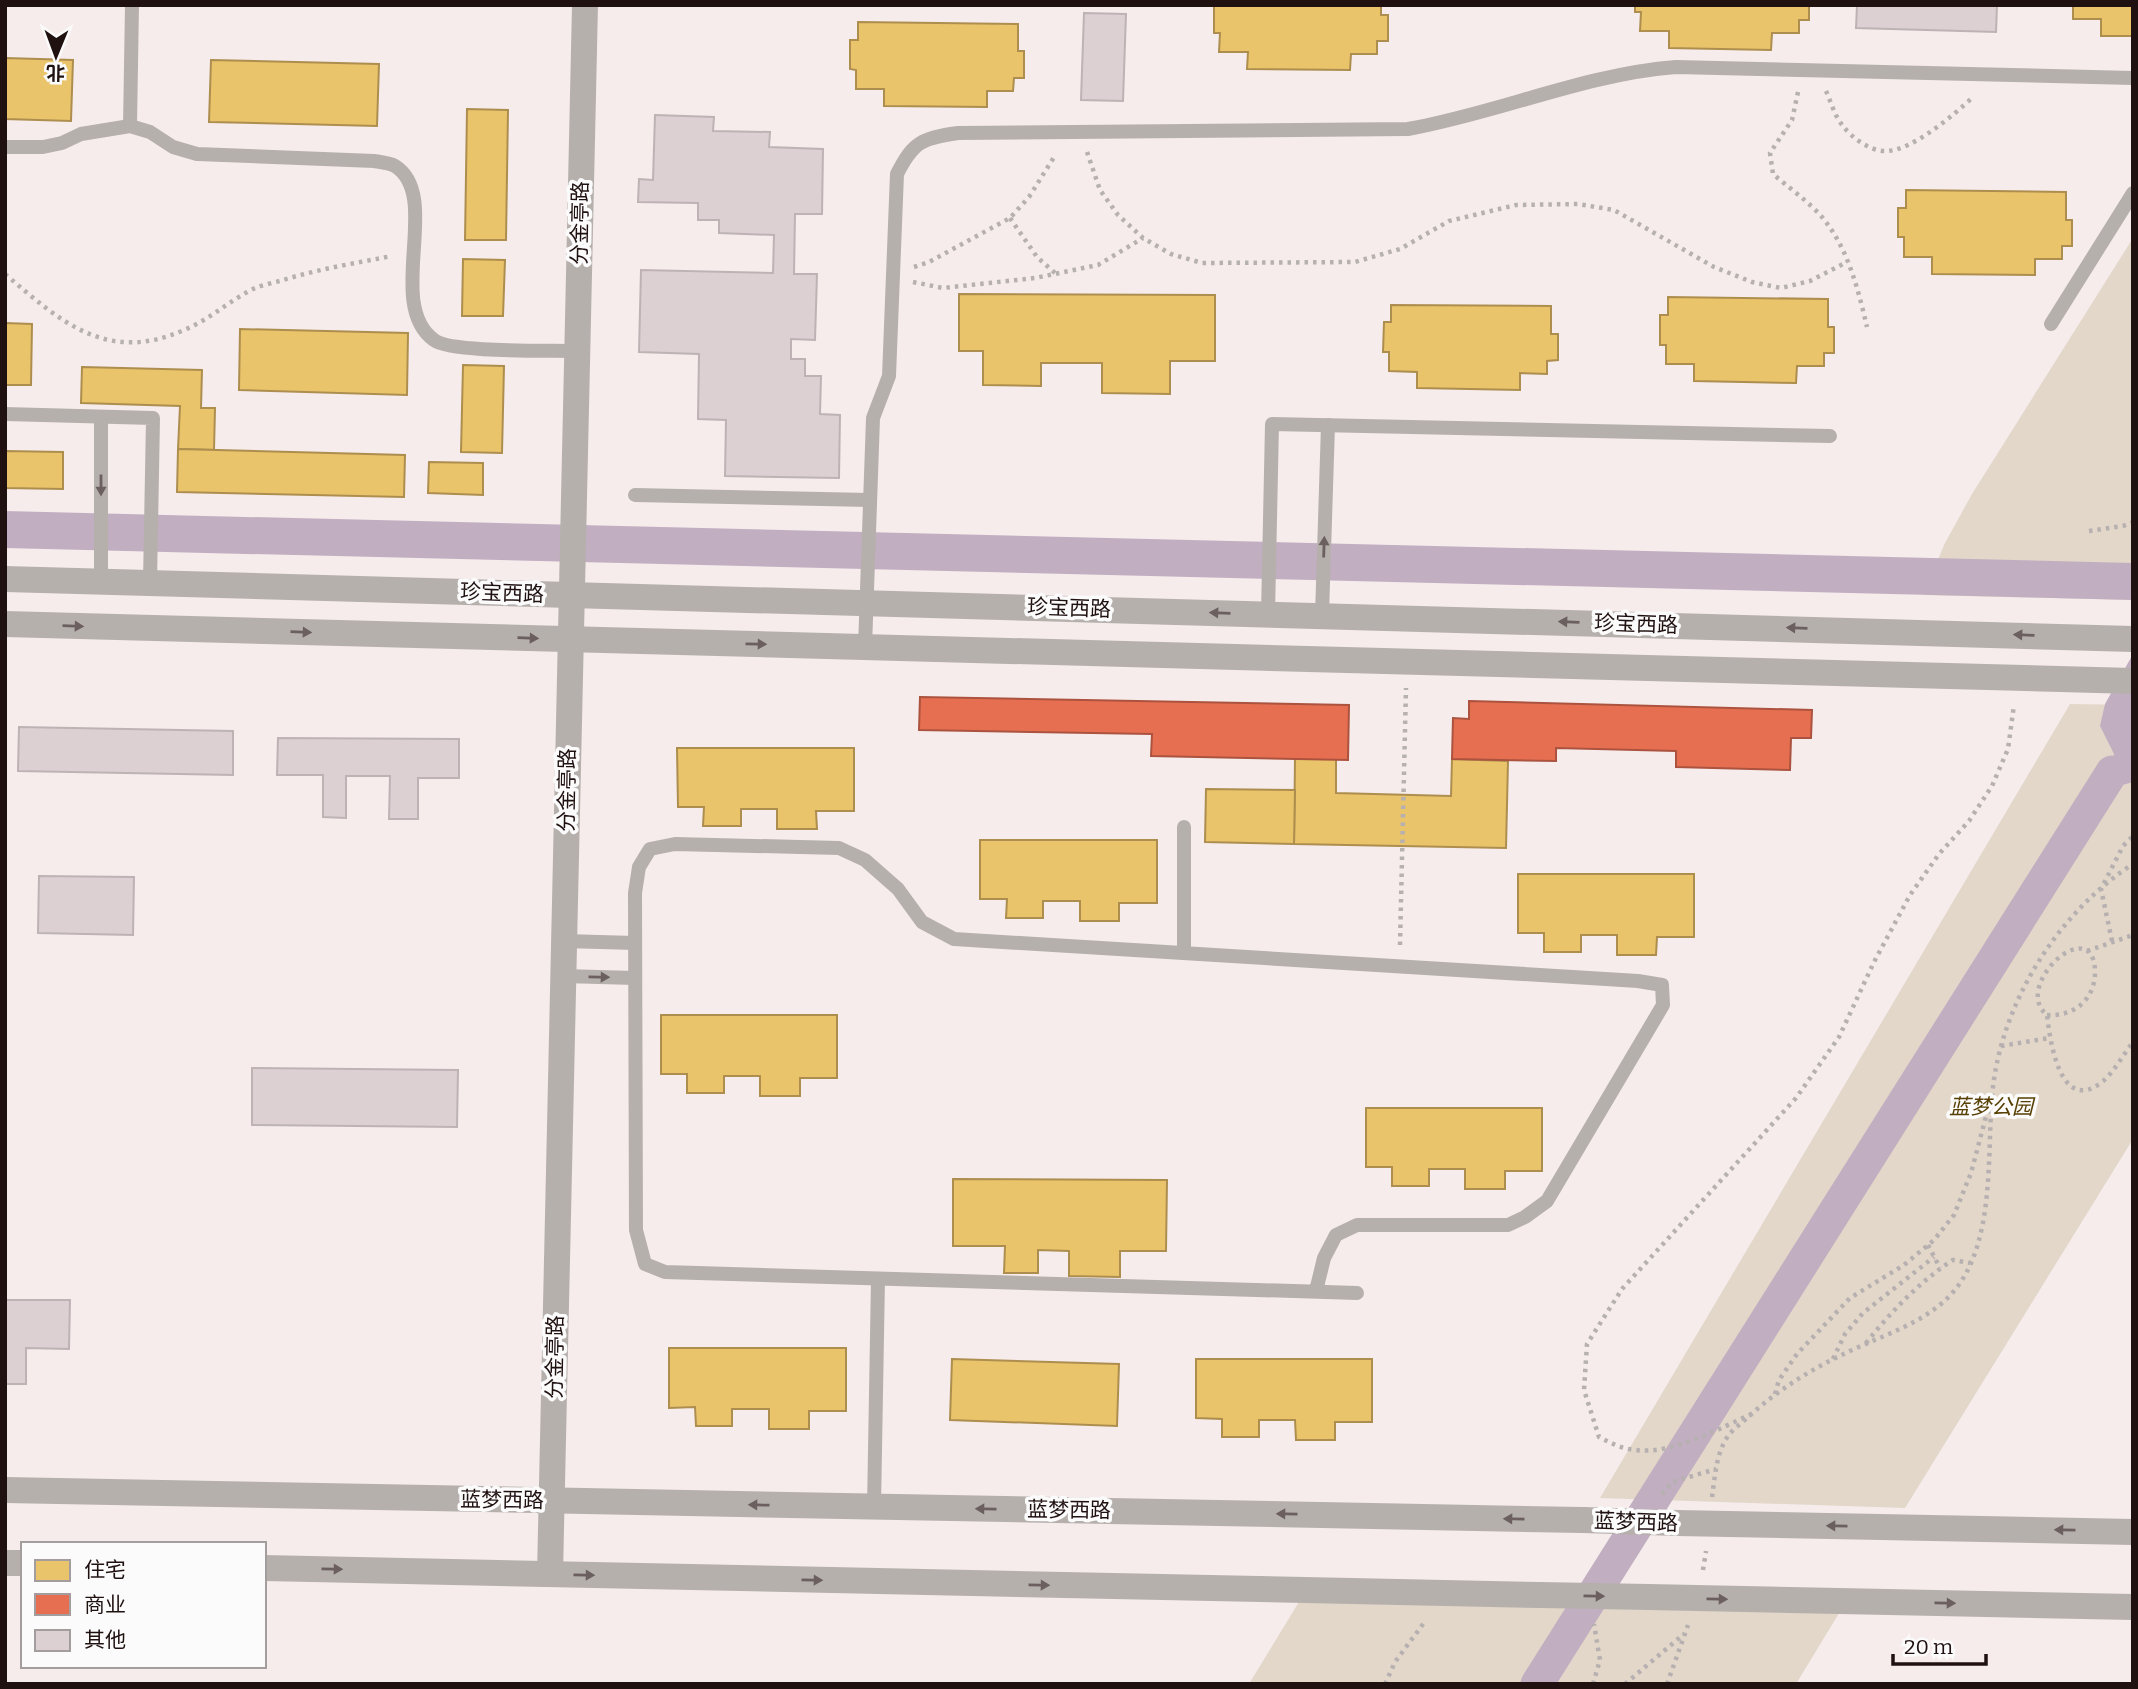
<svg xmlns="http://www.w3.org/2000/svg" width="2138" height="1689" font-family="Bitter,'Noto Sans SC',serif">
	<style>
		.green { fill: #e2d7c9 }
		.water { fill: #c2aec1 }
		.homes { fill: #e9c46a; stroke: #ad8e4f; stroke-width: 2 }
		.shops { fill: #e76f51; stroke: #ab533e; stroke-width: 2 }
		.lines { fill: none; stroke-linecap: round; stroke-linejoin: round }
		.canal { stroke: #c2aec1; stroke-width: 33 }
		.building { fill: #dcd0d3; stroke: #beb2b5; stroke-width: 2 }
		.path { stroke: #b7b0b0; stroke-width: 4.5; stroke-dasharray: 3.5 5; stroke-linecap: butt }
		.lane { stroke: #b6b0ad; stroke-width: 14 }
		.street { stroke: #b6b0ad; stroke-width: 26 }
		.street-bridge { stroke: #b6b0ad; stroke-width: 26 }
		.oneway { fill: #6b605f }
		.labels { text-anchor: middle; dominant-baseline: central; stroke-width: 7; stroke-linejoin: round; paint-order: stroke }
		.street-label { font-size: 21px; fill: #201111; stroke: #fbfbfb }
		.park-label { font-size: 21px; font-style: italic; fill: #584005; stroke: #fbfbfb }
	</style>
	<rect width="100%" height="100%" fill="#f6ecec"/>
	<g class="green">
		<path d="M2133,238V600L1923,595L1945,543L1972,494Z"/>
		<path d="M2070,704L2133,705V1139L1905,1508L1600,1498Z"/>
		<path d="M1308,1587L1847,1600L1796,1684H1249Z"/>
	</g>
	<g class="water">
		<path d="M5,511L2133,563V600L5,548Z"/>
		<path d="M2133,654V782L2119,786L2112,772L2114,754L2100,726L2105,704Z"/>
	</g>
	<g class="homes">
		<path d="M1214,5H1381V15H1388V41H1377V54H1351L1350,70L1247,69L1248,52H1219L1220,33H1214Z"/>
		<path d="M1635,5H1809V20H1799V33H1772L1771,50L1669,48V31H1640L1641,12H1635Z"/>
		<path d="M2073,5H2133V36H2101V19H2073Z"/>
		<path d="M858,22L1018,24V51H1024V78H1014L1013,91H987V107L884,106V89H856V70L850,69V40H858Z"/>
		<path d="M5,58L73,60L71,121L5,119Z"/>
		<path d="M211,60L379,64L377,126L209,122Z"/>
		<path d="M467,109L508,110L506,240H465Z"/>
		<path d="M1906,190L2066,192V220H2072V246H2062V259H2035V275L1932,274V257H1904V237H1898V208H1906Z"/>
		<path d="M463,259L505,260L503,316H462Z"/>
		<path d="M959,294L1215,295V361H1170V394L1102,393V363H1041V386L983,385V351H959Z"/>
		<path d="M1668,297L1828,299V327H1834V353H1824V366H1797L1796,383L1694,381V364H1666V345H1660V315H1668Z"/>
		<path d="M1391,305L1551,306V334H1558V360L1547,361V374L1520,373V390L1417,388V372L1389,371V352H1383L1384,322H1391Z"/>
		<path d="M5,323L32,324L31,385H5Z"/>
		<path d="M240,329L408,333L407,395L239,390Z"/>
		<path d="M463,365L504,366L502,453L461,452Z"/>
		<path d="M82,367L202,370L201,408H215L214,450L178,449L180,406L81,403Z"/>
		<path d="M178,449L405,455L404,497L177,492Z"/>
		<path d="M5,451L63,452V489L5,488Z"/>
		<path d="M429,462L483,463V495L428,493Z"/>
		<path d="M677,748H854V811H816L817,829H777V809H741V826H703L704,807H678Z"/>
		<path d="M1295,758L1336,759V793L1451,796L1452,759L1508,761L1506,848L1294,844Z"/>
		<path d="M1206,789L1295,790L1294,844L1205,842Z"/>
		<path d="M980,840H1157V903H1119V921H1080V901H1043V918H1006L1007,899H980Z"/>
		<path d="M1518,874H1694V937H1657L1656,955H1617V935H1581V952H1544V933H1518Z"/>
		<path d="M661,1015H837V1078H800V1096H760V1076H724V1093H687V1074H661Z"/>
		<path d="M1366,1108H1542V1171H1505V1189H1465V1169H1429V1186H1392V1167H1366Z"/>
		<path d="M953,1179L1167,1180L1166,1251H1120V1277L1069,1276V1251L1038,1250V1273H1004L1005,1246H953Z"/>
		<path d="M669,1348H846V1411H809V1429H769V1409H732V1426H696L695,1407L669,1408Z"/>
		<path d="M952,1359L1119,1364L1117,1426L950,1420Z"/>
		<path d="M1196,1359H1372V1422H1335V1440H1296L1295,1420H1259V1437H1222V1419L1196,1418Z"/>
	</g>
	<g class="shops">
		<path d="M920,697L1349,705L1348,760L1151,756L1152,734L919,730Z"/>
		<path d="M1469,701L1812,710L1811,738H1791L1790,770L1676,767V751L1556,748V761L1452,759L1453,718L1469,719Z"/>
	</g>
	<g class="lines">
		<path class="canal" d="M1537,1684L2112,772"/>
	</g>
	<g class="building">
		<path d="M1857,5H1997L1996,32L1856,28Z"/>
		<path d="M1084,13L1126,14L1123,101L1081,100Z"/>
		<path d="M655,115L714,117L713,131L770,132L769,147L823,149L822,214H795L794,274H817L815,340L791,339V359H805V376H821L820,414L840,415L839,478L725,476L726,420L698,419L699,354L639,352L641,270L773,273L774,235L719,233V220H698V203L638,202L639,179L653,180Z"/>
		<path d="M19,727L233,731V775L18,771Z"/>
		<path d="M278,738L459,739V778H418V819H389L390,776H346V818L323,817V775H277Z"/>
		<path d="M39,876L134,877L133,935L38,933Z"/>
		<path d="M252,1068L458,1070L457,1127L252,1125Z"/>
		<path d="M5,1300H70L69,1349L26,1348V1384H5Z"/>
	</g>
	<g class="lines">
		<g class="path">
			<path d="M1826,91C1831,102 1835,117 1843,126C1852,138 1870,151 1885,151C1911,152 1955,114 1973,97"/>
			<path d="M1798,92L1792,120L1770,153L1773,174C1788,187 1808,201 1822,217C1848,248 1858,289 1867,327"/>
			<path d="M1087,152L1100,190L1118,215L1143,238L1171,254L1202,263L1355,262L1400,249L1449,221L1516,205L1578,204L1614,210L1714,267L1752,282L1781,288L1810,281L1847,262"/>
			<path d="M1010,218L1037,257L1055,273"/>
			<path d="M914,267L929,262L1010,218L1029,197L1056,154"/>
			<path d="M5,274C61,322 107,364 184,330C209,320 229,301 253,289C262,285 273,283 283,280C319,269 356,263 392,256"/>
			<path d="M913,282L943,288L1035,278L1098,265L1143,238"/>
			<path d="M2089,531L2123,526L2133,522"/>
			<path d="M2112,941L2101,889L2123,846L2133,836"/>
			<path d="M1400,945L1406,688"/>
			<path d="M2087,951L2133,935"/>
			<path d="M2047,1015C2074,1017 2096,999 2095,970C2092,912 2011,986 2047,1015C2050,1041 2060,1115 2102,1082C2114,1072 2123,1055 2133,1042"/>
			<path d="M2001,1046L2049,1038"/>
			<path d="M1928,1245L1940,1268"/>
			<path d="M1866,1343C1891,1312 1920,1281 1953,1260L1970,1263"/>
			<path d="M1833,1359L1845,1334L1863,1313L1934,1257"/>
			<path d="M1775,1394L1779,1380L1797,1354L1850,1298L1904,1265L1934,1240L1954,1215L1971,1173L1989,1105"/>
			<path d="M1752,1414C1720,1428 1672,1455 1636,1450C1622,1449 1611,1443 1599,1437L1584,1390L1587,1344L1622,1289L1796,1098L1839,1037L1874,962L1910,895L1939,854L1969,821L1992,786L2008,749L2014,705"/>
			<path d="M1662,1494L1672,1482L1716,1469"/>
			<path d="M1712,1497C1715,1477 1716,1453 1728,1436C1733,1429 1741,1424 1747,1418C1783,1385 1823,1362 1868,1343C1898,1330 1932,1317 1954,1291C1995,1242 1987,1157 1992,1097C1999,1006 2057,913 2133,864"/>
			<path d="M1703,1570L1706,1551"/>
			<path d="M1385,1684L1395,1662L1426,1620"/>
			<path d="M1593,1684L1600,1660L1594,1624"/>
			<path d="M1625,1684L1684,1634"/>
			<path d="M1667,1684L1688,1625"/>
		</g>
		<g class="lane">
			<path d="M130,126L132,5"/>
			<path d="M5,147H43L62,143L81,134L130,126L150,132L173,147L197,154L374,161C380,162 390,163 395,166C443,196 384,304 434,340C451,353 550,350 577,351"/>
			<path d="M2051,324L2133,193"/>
			<path d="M5,414L153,418L150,583"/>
			<path d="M635,495L870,500"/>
			<path d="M101,582V417"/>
			<path d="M1268,614L1272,424L1830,436"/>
			<path d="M1322,615L1328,425"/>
			<path d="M865,647L873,418L889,376L897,174C913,142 922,138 958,133L1408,129C1498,113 1585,74 1676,67L2133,78"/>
			<path d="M564,941L635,943"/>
			<path d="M1184,953V827"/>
			<path d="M563,976L635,978"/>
			<path d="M1316,1291L1324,1258L1336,1235L1357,1225H1508L1525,1217L1547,1201L1663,1005L1662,985L1638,981L954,939L922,922L898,889L865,860L839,848L675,844L650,849L639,867L635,893L636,1230L645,1264L665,1272L1357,1293"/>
			<path d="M874,1507L878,1279"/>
		</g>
		<g class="street">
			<path d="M5,579L2133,639"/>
			<path d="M5,624L2133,681"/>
			<path d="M5,1490L1583,1520"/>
			<path d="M1677,1523L2133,1532"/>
			<path d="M5,1563H23"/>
			<path d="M264,1568L1540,1595"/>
			<path d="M550,1574L585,5"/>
			<path d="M1649,1597L2133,1607"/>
		</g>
		<g class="street-bridge">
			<path d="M1583,1520L1677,1523"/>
			<path d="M1540,1595L1649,1597"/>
		</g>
	</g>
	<defs><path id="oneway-solid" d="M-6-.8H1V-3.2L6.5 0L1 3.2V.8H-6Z" transform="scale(1.75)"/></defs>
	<g class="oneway">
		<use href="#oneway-solid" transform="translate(101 485) rotate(90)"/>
		<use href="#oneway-solid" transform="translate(1324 547) rotate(-88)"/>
		<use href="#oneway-solid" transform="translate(1220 613) rotate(-178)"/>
		<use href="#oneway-solid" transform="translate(1569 622) rotate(-178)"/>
		<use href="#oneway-solid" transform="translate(73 626) rotate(2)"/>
		<use href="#oneway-solid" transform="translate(1797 628) rotate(-178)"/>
		<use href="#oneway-solid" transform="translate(301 632) rotate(2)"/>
		<use href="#oneway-solid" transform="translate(2024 635) rotate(-178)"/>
		<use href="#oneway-solid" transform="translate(528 638) rotate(2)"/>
		<use href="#oneway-solid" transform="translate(756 644) rotate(1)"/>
		<use href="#oneway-solid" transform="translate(599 977) rotate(1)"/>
		<use href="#oneway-solid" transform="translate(759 1505) rotate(-179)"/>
		<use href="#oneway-solid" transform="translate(986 1509) rotate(-179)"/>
		<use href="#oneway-solid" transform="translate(1287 1514) rotate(-179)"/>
		<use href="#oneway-solid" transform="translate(1514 1519) rotate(-179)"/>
		<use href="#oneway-solid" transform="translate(1837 1526) rotate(-179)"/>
		<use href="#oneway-solid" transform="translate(2065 1530) rotate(-179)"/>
		<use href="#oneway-solid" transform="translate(332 1569) rotate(1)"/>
		<use href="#oneway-solid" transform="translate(584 1575) rotate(1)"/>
		<use href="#oneway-solid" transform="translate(812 1580) rotate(1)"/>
		<use href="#oneway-solid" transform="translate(1039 1585) rotate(1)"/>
		<use href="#oneway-solid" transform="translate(1594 1596) rotate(1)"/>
		<use href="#oneway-solid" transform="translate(1717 1599) rotate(1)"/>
		<use href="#oneway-solid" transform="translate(1945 1603) rotate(1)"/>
	</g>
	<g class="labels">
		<g class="street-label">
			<text transform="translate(580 223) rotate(-89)">分金亭路</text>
			<text transform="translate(502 593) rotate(2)">珍宝西路</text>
			<text transform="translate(1069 608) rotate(2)">珍宝西路</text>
			<text transform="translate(1636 624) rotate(2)">珍宝西路</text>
			<text transform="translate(567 790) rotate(-89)">分金亭路</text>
			<text transform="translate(555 1357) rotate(-89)">分金亭路</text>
			<text transform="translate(502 1500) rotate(1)">蓝梦西路</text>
			<text transform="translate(1069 1510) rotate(1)">蓝梦西路</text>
			<text transform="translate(1636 1522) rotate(2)">蓝梦西路</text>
		</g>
		<g class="park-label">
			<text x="1991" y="1107">蓝梦公园</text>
		</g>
	</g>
	<rect width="2138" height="1689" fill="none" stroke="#201111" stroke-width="14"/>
	<rect x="21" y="1542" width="245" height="126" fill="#fbfbfb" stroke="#a39d9d" stroke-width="2"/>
	<rect x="35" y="1560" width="35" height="21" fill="#e9c46a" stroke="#a39d9d" stroke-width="2"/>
	<text x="84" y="1577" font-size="21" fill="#201111">住宅</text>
	<rect x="35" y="1594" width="35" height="21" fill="#e76f51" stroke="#a39d9d" stroke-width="2"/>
	<text x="84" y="1612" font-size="21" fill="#201111">商业</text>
	<rect x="35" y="1630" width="35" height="21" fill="#dcd0d3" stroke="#a39d9d" stroke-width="2"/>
	<text x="84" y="1647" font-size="21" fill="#201111">其他</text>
	<g transform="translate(56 56) rotate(181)" stroke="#fbfbfb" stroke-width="5" paint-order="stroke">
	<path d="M0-5L12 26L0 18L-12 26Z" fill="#201111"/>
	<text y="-10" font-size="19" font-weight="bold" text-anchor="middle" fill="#201111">北</text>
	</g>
	<path d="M1893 1654v10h93v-10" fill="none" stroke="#201111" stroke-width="3.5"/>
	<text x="1904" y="1654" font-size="21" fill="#201111" stroke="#fbfbfb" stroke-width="5" paint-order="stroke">20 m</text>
</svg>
